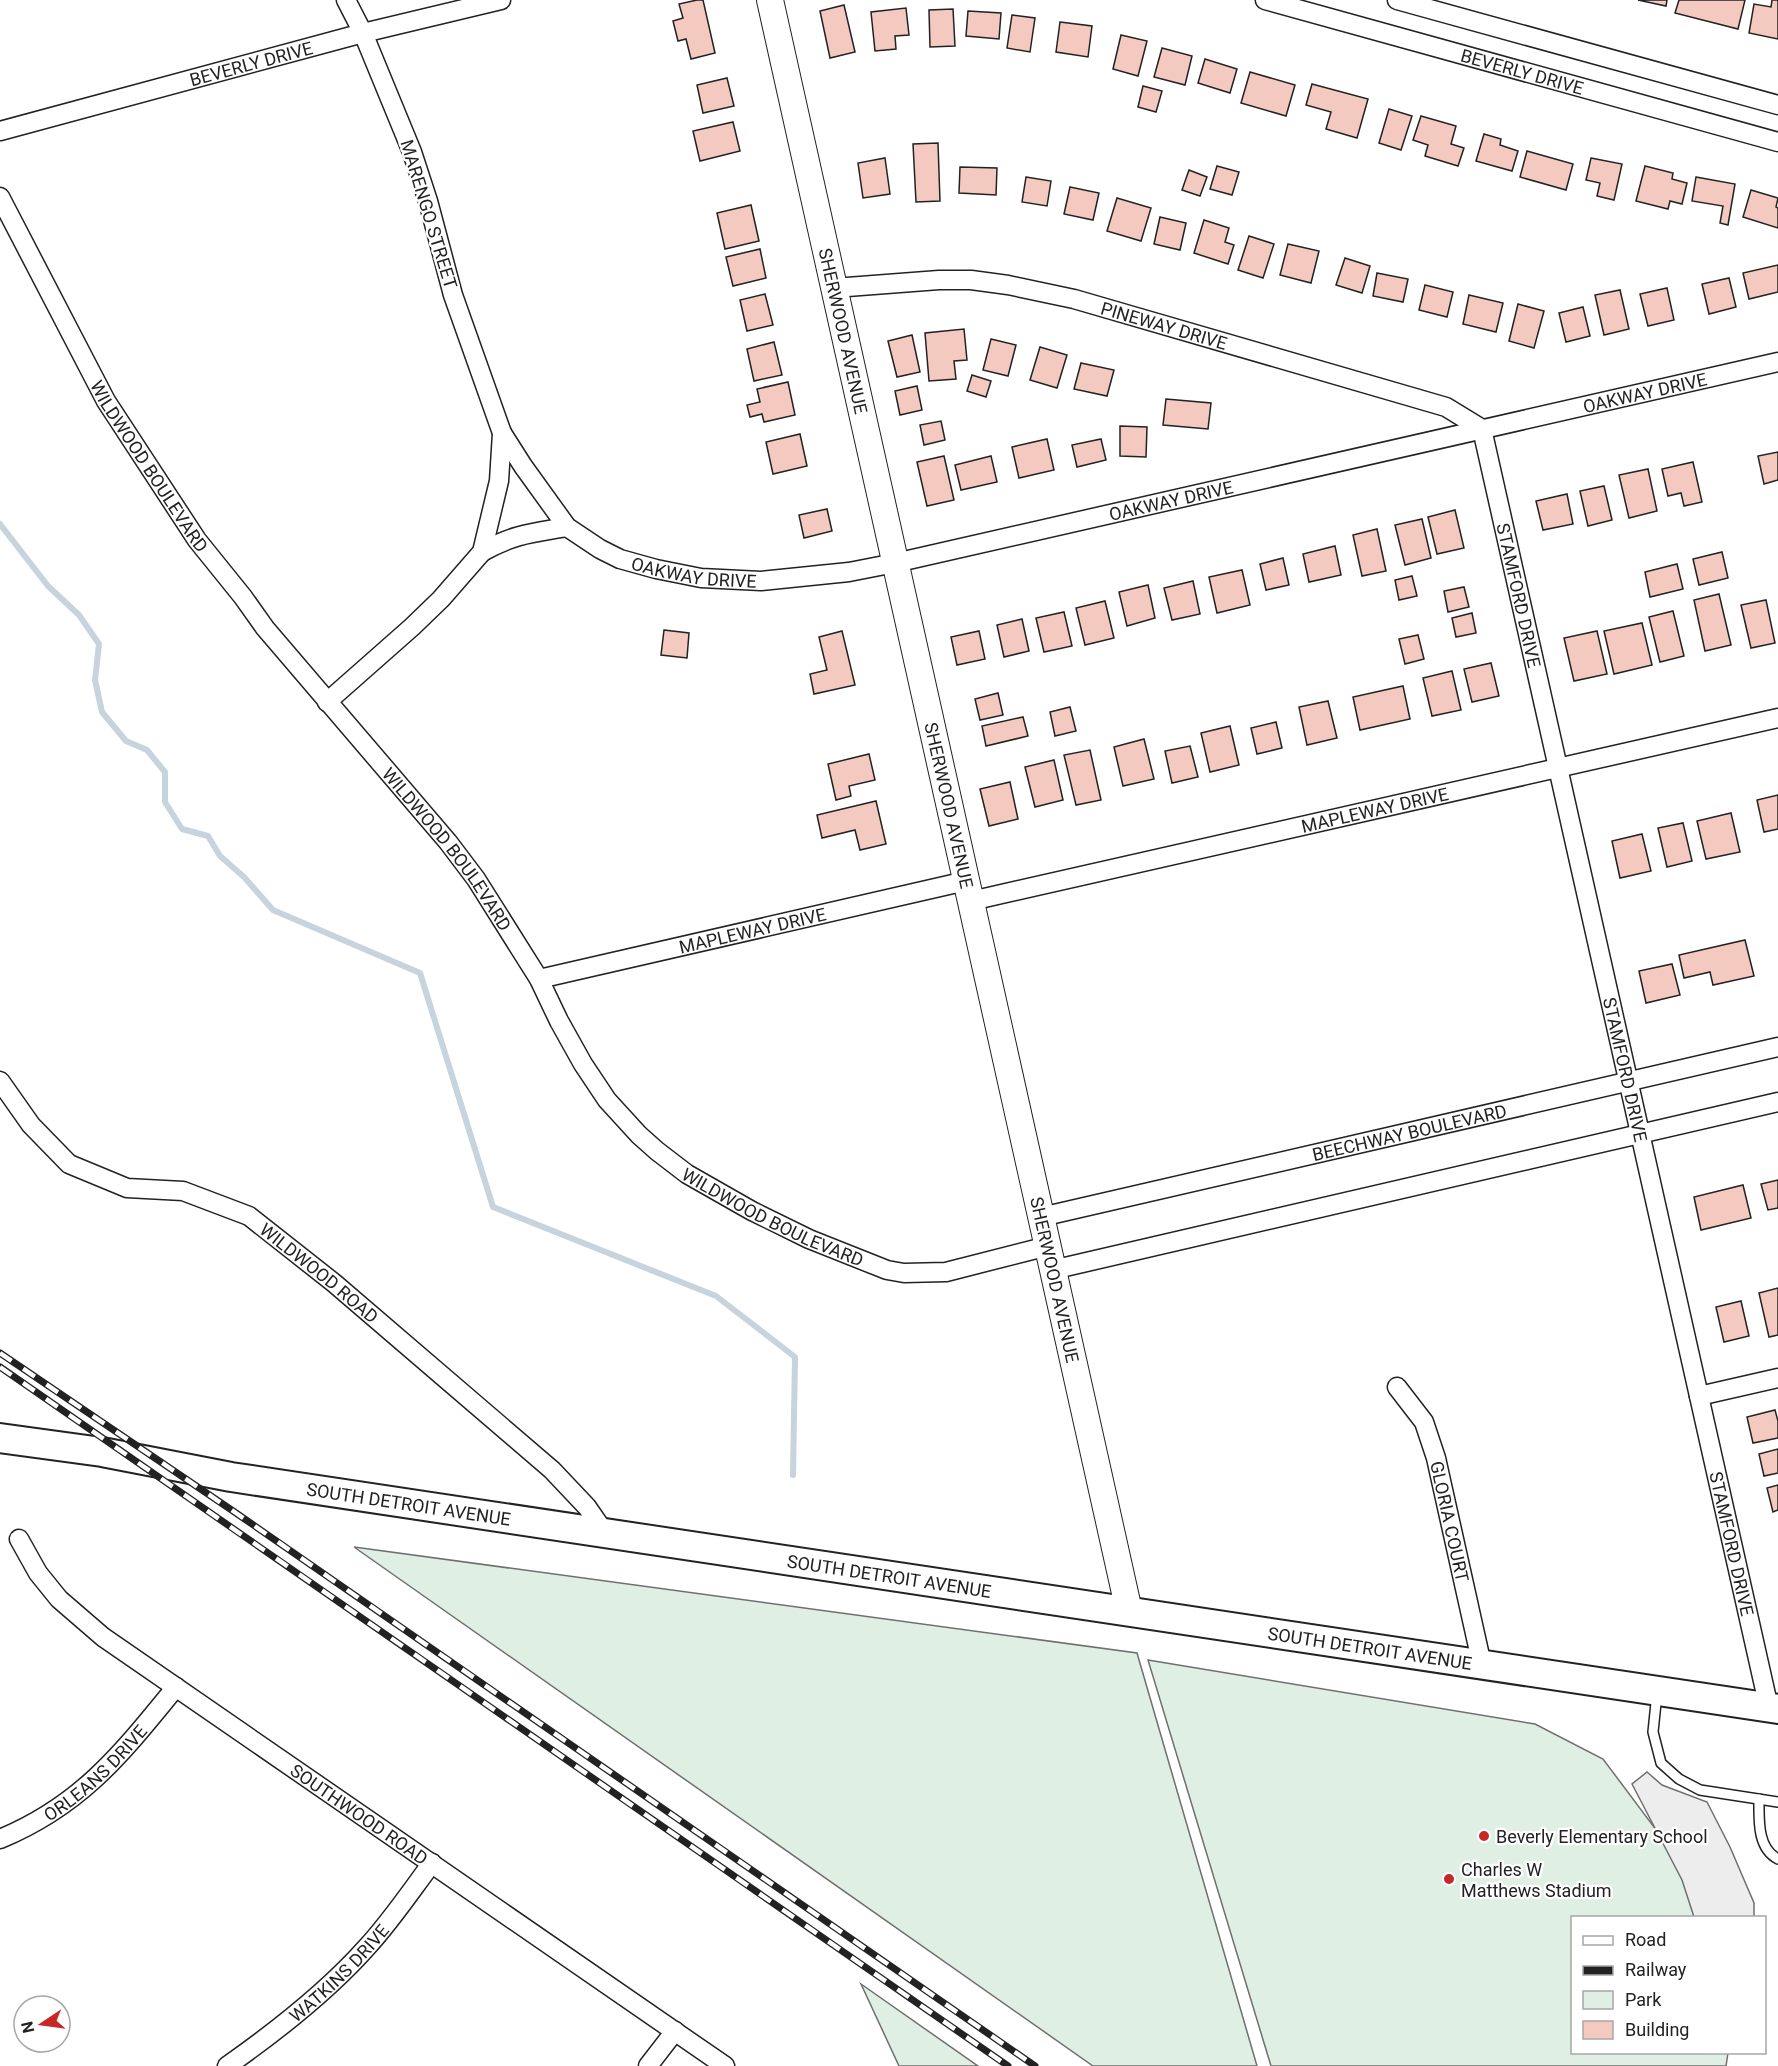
<svg xmlns="http://www.w3.org/2000/svg" width="1778" height="2066" font-family="Roboto,sans-serif">
	<style>
		.green { fill: #e0efe3; stroke: #6f6f6f; stroke-width: 1.5 }
		.parking { fill: #ededed; stroke: #6f6f6f; stroke-width: 1.5 }
		.lines { fill: none; stroke-linecap: round; stroke-linejoin: round }
		.stream { stroke: #c7d3dd; stroke-width: 6 }
		.building { fill: #f3c9c0; stroke: #222; stroke-width: 1.5 }
		.lane-casing { stroke: #222; stroke-width: 12 }
		.street-casing { stroke: #222; stroke-width: 21 }
		.secondary-casing { stroke: #222; stroke-width: 28 }
		.primary-casing { stroke: #222; stroke-width: 32 }
		.lane { stroke: #fff; stroke-width: 9 }
		.street { stroke: #fff; stroke-width: 18 }
		.secondary { stroke: #fff; stroke-width: 26 }
		.primary { stroke: #fff; stroke-width: 28 }
		.rail-casing { stroke: #222; stroke-width: 7 }
		.rail { stroke: #fff; stroke-width: 4.5; stroke-dasharray: 14; stroke-linecap: butt }
		.poi-dot { fill: #c62828; stroke: #fff; stroke-width: 2 }
		.labels { text-anchor: middle; dominant-baseline: central; stroke-width: 4.5; stroke-linejoin: round; paint-order: stroke }
		.street-label { font-size: 18px; fill: #222; stroke: #fff }
		.poi-label { font-size: 18px; fill: #222; stroke: #fff; text-anchor: start }
	</style>
	<rect width="100%" height="100%" fill="#fff"/>
	<g class="green">
		<path d="M354,1547L1137,1653L1257,2066H1093Z"/>
		<path d="M1148,1660L1535,1724L1603,1759L1669,1847L1698,1917L1572,1918V2052L1728,2053L1726,2066H1271Z"/>
		<path d="M861,1984L978,2066H899Z"/>
	</g>
	<path class="parking" d="M1647,1772L1662,1785L1707,1802L1730,1847L1754,1903V1917H1694L1682,1880L1632,1784Z"/>
	<g class="lines">
		<path class="stream" d="M0,524L48,586L79,615L99,644L95,680L102,712L126,741L147,750L165,772V802L182,829L208,836L220,856L244,877L273,910L420,973L493,1207L716,1296L795,1357L793,1475"/>
	</g>
	<g class="building">
		<path d="M697,0H703L715,53L691,59L686,39L678,41L673,21L683,18L679,4Z"/>
		<path d="M1638,0H1667L1666,6Z"/>
		<path d="M1679,0H1745L1738,29L1675,13Z"/>
		<path d="M1772,0H1778V39L1749,33L1754,4L1771,7Z"/>
		<path d="M844,5L855,52L830,58L820,11Z"/>
		<path d="M906,8L909,35L895,36L896,49L875,51L871,12Z"/>
		<path d="M953,9L955,46L930,47L929,10Z"/>
		<path d="M968,11L1001,13L999,39L966,36Z"/>
		<path d="M1012,15L1035,18L1030,52L1007,48Z"/>
		<path d="M1060,22L1092,26L1088,57L1056,52Z"/>
		<path d="M1121,35L1147,41L1138,76L1113,69Z"/>
		<path d="M1162,48L1192,56L1185,85L1154,77Z"/>
		<path d="M1205,59L1237,69L1230,93L1198,83Z"/>
		<path d="M1250,72L1295,85L1286,116L1241,103Z"/>
		<path d="M727,78L734,106L703,113L697,85Z"/>
		<path d="M1312,84L1368,99L1357,138L1326,129L1331,112L1306,105Z"/>
		<path d="M1143,86L1162,91L1156,112L1138,107Z"/>
		<path d="M1389,109L1412,116L1401,150L1379,143Z"/>
		<path d="M1421,116L1456,126L1451,144L1464,148L1458,166L1425,156L1428,145L1413,140Z"/>
		<path d="M733,122L740,151L700,161L693,131Z"/>
		<path d="M1484,134L1501,139L1500,145L1518,151L1512,171L1476,161Z"/>
		<path d="M938,143L940,201L916,202L913,144Z"/>
		<path d="M1527,151L1573,164L1566,190L1520,177Z"/>
		<path d="M885,158L890,194L863,198L858,163Z"/>
		<path d="M1591,158L1622,164L1614,200L1597,196L1600,183L1586,180Z"/>
		<path d="M1217,166L1239,172L1232,195L1210,189Z"/>
		<path d="M1645,166L1673,173L1672,179L1687,183L1682,204L1670,201L1668,209L1636,201Z"/>
		<path d="M960,167L997,168L996,195L959,193Z"/>
		<path d="M1189,170L1207,177L1200,196L1182,190Z"/>
		<path d="M1026,177L1051,181L1047,206L1022,202Z"/>
		<path d="M1696,177L1735,184L1728,225L1720,223L1723,206L1692,201Z"/>
		<path d="M1070,187L1099,193L1093,220L1064,214Z"/>
		<path d="M1751,190L1778,198L1776,207L1778,208V228L1743,217Z"/>
		<path d="M1117,198L1151,208L1141,241L1107,231Z"/>
		<path d="M751,205L759,241L725,249L717,213Z"/>
		<path d="M1160,217L1186,223L1180,250L1154,244Z"/>
		<path d="M1204,220L1229,228L1225,242L1234,245L1228,264L1194,253Z"/>
		<path d="M1249,236L1274,244L1263,278L1238,270Z"/>
		<path d="M1288,244L1319,251L1311,283L1280,275Z"/>
		<path d="M760,249L766,278L733,286L726,257Z"/>
		<path d="M1345,258L1370,266L1362,293L1336,285Z"/>
		<path d="M1778,265V292L1749,299L1743,273Z"/>
		<path d="M1377,273L1408,279L1403,302L1373,296Z"/>
		<path d="M1729,278L1736,307L1709,314L1702,284Z"/>
		<path d="M1425,285L1453,292L1447,317L1419,310Z"/>
		<path d="M1667,288L1674,320L1648,326L1640,294Z"/>
		<path d="M1620,290L1629,329L1604,335L1595,295Z"/>
		<path d="M765,294L773,325L747,331L740,300Z"/>
		<path d="M1469,295L1503,303L1496,332L1463,324Z"/>
		<path d="M1518,304L1544,311L1534,348L1509,341Z"/>
		<path d="M1583,307L1590,336L1566,342L1559,313Z"/>
		<path d="M964,329L967,360L954,361L956,379L929,381L925,333Z"/>
		<path d="M912,335L920,372L897,377L888,341Z"/>
		<path d="M991,339L1016,345L1008,376L983,370Z"/>
		<path d="M774,342L782,375L754,381L747,349Z"/>
		<path d="M1040,347L1067,355L1057,388L1030,380Z"/>
		<path d="M1081,363L1114,370L1107,396L1074,389Z"/>
		<path d="M972,375L991,381L986,397L967,391Z"/>
		<path d="M788,382L795,415L764,422L762,414L750,417L747,405L760,402L757,389Z"/>
		<path d="M917,386L922,410L900,415L895,391Z"/>
		<path d="M1166,399L1211,403L1208,429L1163,425Z"/>
		<path d="M941,421L945,440L924,445L920,425Z"/>
		<path d="M1120,426L1147,427L1146,457L1120,456Z"/>
		<path d="M800,434L807,466L773,474L766,442Z"/>
		<path d="M1047,439L1054,470L1019,478L1012,447Z"/>
		<path d="M1101,439L1106,460L1077,467L1072,445Z"/>
		<path d="M1778,452V480L1764,484L1758,456Z"/>
		<path d="M944,456L954,500L927,506L917,462Z"/>
		<path d="M991,456L997,482L961,490L955,465Z"/>
		<path d="M1693,462L1702,502L1684,506L1681,493L1668,496L1662,469Z"/>
		<path d="M1648,469L1657,511L1629,518L1619,475Z"/>
		<path d="M1604,486L1612,520L1588,526L1580,491Z"/>
		<path d="M1567,494L1573,524L1543,530L1536,501Z"/>
		<path d="M827,509L832,531L804,538L799,515Z"/>
		<path d="M1455,510L1464,548L1437,554L1428,517Z"/>
		<path d="M1422,519L1431,558L1405,565L1395,525Z"/>
		<path d="M1377,529L1386,571L1362,576L1353,535Z"/>
		<path d="M1335,546L1341,575L1309,582L1303,554Z"/>
		<path d="M1722,552L1728,578L1699,585L1693,559Z"/>
		<path d="M1283,558L1289,585L1266,590L1260,564Z"/>
		<path d="M1677,564L1683,589L1650,597L1645,572Z"/>
		<path d="M1242,570L1250,605L1217,613L1209,577Z"/>
		<path d="M1412,576L1417,596L1399,600L1395,580Z"/>
		<path d="M1193,581L1200,614L1172,620L1164,588Z"/>
		<path d="M1148,585L1155,618L1127,626L1119,592Z"/>
		<path d="M1464,587L1469,607L1448,612L1444,591Z"/>
		<path d="M1719,594L1731,645L1705,651L1694,600Z"/>
		<path d="M1766,600L1775,643L1751,648L1741,605Z"/>
		<path d="M1105,601L1114,638L1085,645L1076,608Z"/>
		<path d="M1673,611L1684,656L1660,662L1649,617Z"/>
		<path d="M1064,612L1072,646L1044,652L1036,618Z"/>
		<path d="M1472,613L1476,633L1456,637L1452,618Z"/>
		<path d="M1022,619L1029,651L1004,657L997,625Z"/>
		<path d="M1642,623L1652,665L1614,674L1604,631Z"/>
		<path d="M664,630L689,633L687,658L661,655Z"/>
		<path d="M842,631L855,685L814,694L810,674L827,670L819,637Z"/>
		<path d="M979,631L985,659L957,665L951,637Z"/>
		<path d="M1597,631L1607,674L1574,681L1564,638Z"/>
		<path d="M1418,635L1424,659L1405,664L1399,639Z"/>
		<path d="M1491,663L1499,696L1472,702L1464,669Z"/>
		<path d="M1452,671L1461,710L1432,716L1423,678Z"/>
		<path d="M1403,686L1410,719L1360,730L1353,697Z"/>
		<path d="M998,693L1003,715L980,720L975,699Z"/>
		<path d="M1328,701L1337,738L1307,745L1299,707Z"/>
		<path d="M1070,707L1076,731L1055,736L1050,712Z"/>
		<path d="M1023,717L1028,736L986,746L982,726Z"/>
		<path d="M1276,722L1282,748L1257,754L1251,728Z"/>
		<path d="M1230,726L1239,765L1210,772L1201,733Z"/>
		<path d="M1144,739L1154,779L1123,786L1114,747Z"/>
		<path d="M1190,746L1198,777L1172,783L1165,751Z"/>
		<path d="M1090,750L1101,800L1076,805L1064,755Z"/>
		<path d="M869,754L875,780L849,786L851,796L836,800L828,764Z"/>
		<path d="M1054,760L1063,800L1035,807L1025,767Z"/>
		<path d="M1010,782L1018,819L989,826L980,789Z"/>
		<path d="M1778,795V829L1764,832L1757,800Z"/>
		<path d="M876,801L886,844L860,850L855,830L822,838L817,815Z"/>
		<path d="M1731,813L1740,852L1706,859L1697,821Z"/>
		<path d="M1683,823L1692,861L1667,867L1658,828Z"/>
		<path d="M1642,834L1651,871L1620,878L1612,841Z"/>
		<path d="M1745,940L1754,976L1713,985L1710,972L1684,978L1679,955Z"/>
		<path d="M1672,964L1680,995L1646,1003L1639,971Z"/>
		<path d="M1778,1180V1208L1768,1210L1761,1184Z"/>
		<path d="M1743,1185L1751,1218L1701,1230L1694,1197Z"/>
		<path d="M1778,1288V1335L1769,1337L1759,1293Z"/>
		<path d="M1741,1301L1749,1336L1724,1342L1716,1307Z"/>
		<path d="M1775,1410L1778,1421V1438L1753,1443L1747,1417Z"/>
		<path d="M1778,1449V1473L1764,1476L1759,1454Z"/>
		<path d="M1778,1485V1510L1773,1512L1767,1488Z"/>
	</g>
	<g class="lines">
		<g class="lane-casing">
			<g id="lane">
				<path d="M1657,1693L1653,1732L1661,1763L1679,1779L1700,1790L1778,1802"/>
				<path d="M1759,1799C1759,1820 1757,1848 1778,1859"/>
			</g>
		</g>
		<g class="street-casing">
			<g id="street">
				<path id="s1" d="M1265,0L1778,142"/>
				<path d="M1397,0L1778,105"/>
				<path id="s2" d="M0,131L363,33L501,0"/>
				<path id="s3" d="M0,197L106,401L197,540L243,597L265,628L448,842L476,879L539,979L559,1021L583,1064L607,1100L639,1135L657,1151L687,1174L752,1211L809,1239L887,1270L904,1273L946,1272L1048,1246"/>
				<path id="s4" d="M834,288L939,280H971L1008,285L1074,299L1446,407L1482,429L1769,1708"/>
				<path id="s5" d="M502,433L523,466L567,527L600,549L620,559L656,569L701,578L761,581L849,572L895,563L1778,362"/>
				<path d="M482,552C514,534 532,533 567,527"/>
				<path d="M327,702L412,627L441,599L482,552L499,481L502,433L453,295L428,201L412,152L363,33L346,0"/>
				<path id="s6" d="M971,901L1778,718"/>
				<path id="s7" d="M539,979L966,881"/>
				<path id="s8" d="M0,1081L31,1125L69,1164L127,1188L183,1191L249,1216L334,1283L552,1470L587,1507L605,1533"/>
				<path id="s9" d="M1041,1217L1778,1047"/>
				<path d="M1052,1270L1778,1102"/>
				<path id="s10" d="M1397,1387L1424,1422L1436,1458L1482,1665"/>
				<path d="M1699,1396L1778,1378"/>
				<path id="s11" d="M19,1539L38,1573L59,1599L103,1637L725,2066"/>
				<path id="s12" d="M0,1839C82,1805 122,1753 176,1687"/>
				<path id="s13" d="M227,2066C277,2031 326,1993 367,1947C391,1921 411,1891 432,1863"/>
				<path d="M648,2066L675,2031"/>
			</g>
		</g>
		<g class="secondary-casing">
			<g id="secondary">
				<path id="s14" d="M770,0L1129,1611"/>
			</g>
		</g>
		<g class="primary-casing">
			<g id="primary">
				<path id="s15" d="M0,1438L102,1452L231,1477L1778,1709"/>
			</g>
		</g>
		<use href="#lane" class="lane"/>
		<use href="#street" class="street"/>
		<use href="#secondary" class="secondary"/>
		<use href="#primary" class="primary"/>
		<g class="rail-casing">
			<g id="rail">
				<path d="M0,1353L236,1513L1035,2066"/>
				<path d="M0,1367L1008,2066"/>
			</g>
		</g>
		<use href="#rail" class="rail"/>
	</g>
	<g class="poi-dot">
		<circle cx="1484" cy="1836" r="6"/>
		<circle cx="1449" cy="1879" r="6"/>
	</g>
	<g class="labels">
		<g class="street-label">
			<text stroke="none"><textPath href="#s2" startOffset="260">BEVERLY DRIVE</textPath></text>
			<text stroke="none"><textPath href="#s1" startOffset="267">BEVERLY DRIVE</textPath></text>
			<text transform="translate(429 214) rotate(73)">MARENGO STREET</text>
			<text stroke="none"><textPath href="#s4" startOffset="336">PINEWAY DRIVE</textPath></text>
			<text stroke="none"><textPath href="#s14" startOffset="339">SHERWOOD AVENUE</textPath></text>
			<text stroke="none"><textPath href="#s5" startOffset="1224">OAKWAY DRIVE</textPath></text>
			<text stroke="none"><textPath href="#s3" startOffset="308">WILDWOOD BOULEVARD</textPath></text>
			<text stroke="none"><textPath href="#s5" startOffset="738">OAKWAY DRIVE</textPath></text>
			<text stroke="none"><textPath href="#s5" startOffset="252">OAKWAY DRIVE</textPath></text>
			<text stroke="none"><textPath href="#s4" startOffset="842">STAMFORD DRIVE</textPath></text>
			<text stroke="none"><textPath href="#s14" startOffset="825">SHERWOOD AVENUE</textPath></text>
			<text stroke="none"><textPath href="#s6" startOffset="414">MAPLEWAY DRIVE</textPath></text>
			<text stroke="none"><textPath href="#s3" startOffset="794">WILDWOOD BOULEVARD</textPath></text>
			<text stroke="none"><textPath href="#s7" startOffset="219">MAPLEWAY DRIVE</textPath></text>
			<text stroke="none"><textPath href="#s4" startOffset="1328">STAMFORD DRIVE</textPath></text>
			<text stroke="none"><textPath href="#s9" startOffset="378">BEECHWAY BOULEVARD</textPath></text>
			<text stroke="none"><textPath href="#s3" startOffset="1298">WILDWOOD BOULEVARD</textPath></text>
			<text stroke="none"><textPath href="#s8" startOffset="388">WILDWOOD ROAD</textPath></text>
			<text stroke="none"><textPath href="#s14" startOffset="1311">SHERWOOD AVENUE</textPath></text>
			<text stroke="none"><textPath href="#s15" startOffset="414">SOUTH DETROIT AVENUE</textPath></text>
			<text stroke="none"><textPath href="#s10" startOffset="147">GLORIA COURT</textPath></text>
			<text stroke="none"><textPath href="#s4" startOffset="1814">STAMFORD DRIVE</textPath></text>
			<text stroke="none"><textPath href="#s15" startOffset="900">SOUTH DETROIT AVENUE</textPath></text>
			<text stroke="none"><textPath href="#s15" startOffset="1386">SOUTH DETROIT AVENUE</textPath></text>
			<text stroke="none"><textPath href="#s12" startOffset="117">ORLEANS DRIVE</textPath></text>
			<text stroke="none"><textPath href="#s11" startOffset="442">SOUTHWOOD ROAD</textPath></text>
			<text stroke="none"><textPath href="#s13" startOffset="146">WATKINS DRIVE</textPath></text>
		</g>
		<g class="poi-label">
			<text x="1496" y="1836">Beverly Elementary School</text>
			<text x="1461" y="1869">Charles W<tspan x="1461" dy="21">Matthews Stadium</tspan></text>
		</g>
	</g>
	<rect x="1571" y="1916" width="195" height="138" fill="#ffffff" stroke="#a7a7a7" stroke-width="1.5"/>
	<rect x="1583" y="1936" width="30" height="9" fill="#ffffff" stroke="#a7a7a7" stroke-width="1.5"/>
	<text x="1625" y="1946" font-size="18" fill="#222222">Road</text>
	<rect x="1583" y="1966" width="30" height="9" fill="#222222" stroke="#a7a7a7" stroke-width="1.5"/>
	<text x="1625" y="1976" font-size="18" fill="#222222">Railway</text>
	<rect x="1583" y="1991" width="30" height="18" fill="#e0efe3" stroke="#a7a7a7" stroke-width="1.5"/>
	<text x="1625" y="2006" font-size="18" fill="#222222">Park</text>
	<rect x="1583" y="2021" width="30" height="18" fill="#f3c9c0" stroke="#a7a7a7" stroke-width="1.5"/>
	<text x="1625" y="2036" font-size="18" fill="#222222">Building</text>
	<g transform="translate(42 2024) rotate(257)"><circle r="28" fill="#ffffff" stroke="#a7a7a7" stroke-width="1.5"/>
	<path d="M0-4.5L10 22L0 15L-10 22Z" fill="#c62828"/>
	<text y="-9" font-size="16" font-weight="bold" text-anchor="middle" fill="#222222">N</text>
	</g>
</svg>
